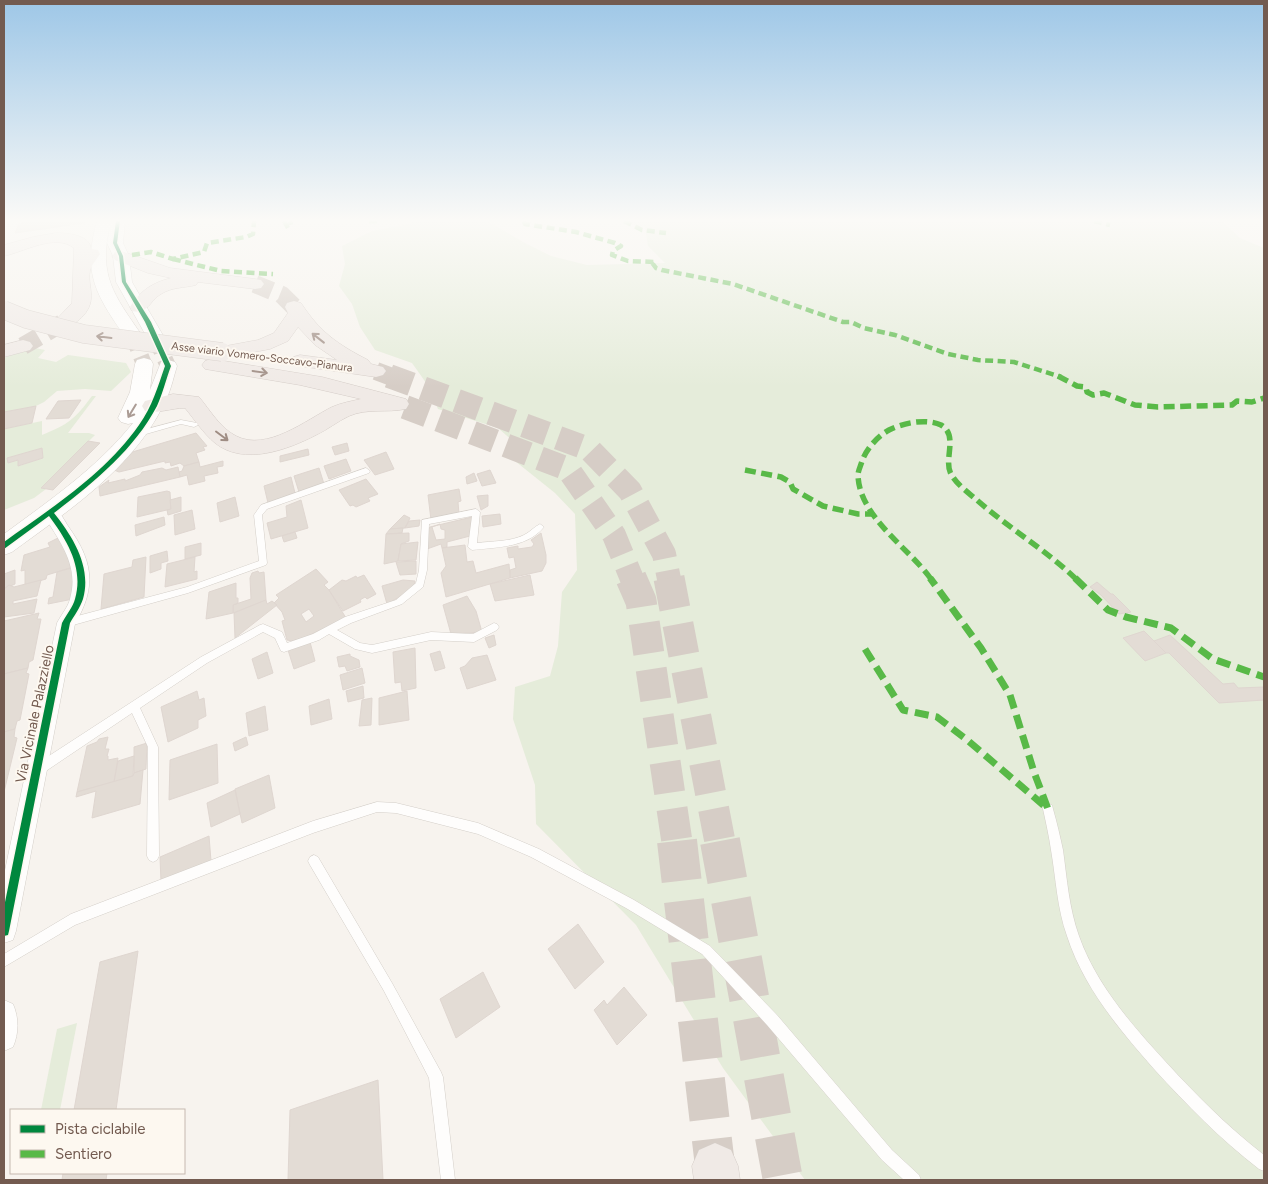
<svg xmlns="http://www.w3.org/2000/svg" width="1268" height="1184" font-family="Figtree,sans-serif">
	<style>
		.green { fill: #e5ecda; fill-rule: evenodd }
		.building { fill: #e3dcd5; stroke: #dfd6d0; fill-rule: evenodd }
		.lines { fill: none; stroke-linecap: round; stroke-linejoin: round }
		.secondary-tunnel { stroke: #d6cdc6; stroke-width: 16; stroke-dasharray: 16 8; stroke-linecap: butt }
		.highway-tunnel-far3 { stroke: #d6cdc6; stroke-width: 18; stroke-dasharray: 18 9; stroke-linecap: butt }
		.highway-tunnel-far2 { stroke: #d6cdc6; stroke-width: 24; stroke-dasharray: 24 12; stroke-linecap: butt }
		.highway-tunnel-far1 { stroke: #d6cdc6; stroke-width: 31; stroke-dasharray: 31 16; stroke-linecap: butt }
		.highway-tunnel { stroke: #d6cdc6; stroke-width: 40; stroke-dasharray: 40 20; stroke-linecap: butt }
		.lane-casing { stroke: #d4cfc9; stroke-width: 1 }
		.street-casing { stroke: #d4cfc9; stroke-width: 1 }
		.secondary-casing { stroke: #d6d0ca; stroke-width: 1 }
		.highway-casing { stroke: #d5cdc8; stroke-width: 1 }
		.lane { fill: #fefdfc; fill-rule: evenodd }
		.street { fill: #fefdfc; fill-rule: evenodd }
		.secondary { fill: #fefdfc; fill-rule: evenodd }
		.highway { fill: #f0eae6; fill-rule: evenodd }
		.highway-bridge-casing { stroke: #d5cdc8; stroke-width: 19; stroke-linecap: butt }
		.highway-bridge { stroke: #f0eae6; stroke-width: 18 }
		.quiet-far2 { stroke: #58b947; stroke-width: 4.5; stroke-dasharray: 8 4.5; stroke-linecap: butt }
		.quiet-far1 { stroke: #58b947; stroke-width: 5.5; stroke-dasharray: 11 5.5; stroke-linecap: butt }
		.quiet { stroke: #58b947; stroke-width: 7; stroke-dasharray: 14 7; stroke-linecap: butt }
		.cycleway-casing { stroke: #fdf8f0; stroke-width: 3 }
		.cycleway { fill: #00873e; fill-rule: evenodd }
		.oneway { stroke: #9f8d84 }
		.oneway2 { stroke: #ab9c95 }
		.labels { text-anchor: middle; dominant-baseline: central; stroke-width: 4; stroke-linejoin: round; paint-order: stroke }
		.far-street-label { font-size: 11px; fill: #735b50; stroke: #fdf8f0 }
		.street-label { font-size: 14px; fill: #735b50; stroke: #fdf8f0 }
	</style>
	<rect width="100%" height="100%" fill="#f7f3ee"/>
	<g class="green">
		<path d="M412,221H487L525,243L551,256L587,265L665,263L648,246L645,227L618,221H1222L1240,238L1264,248V1180H805L723,1068L636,925L536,824L535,785L513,719L515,687L550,676L558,646L562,592L577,570L575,514L555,493L515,461L514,442L498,428L438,409L429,387L412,363L375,350L360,327L352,304L339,286L345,264L342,246L372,231L409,224Z"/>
		<path d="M30,347L45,350L38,358L56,362L68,355L126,363L131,372L111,391L85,389L57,391L44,402L36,406L4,412V358Z"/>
		<path d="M92,396H96L68,433H89L95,435L41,488L46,489L34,498L4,510V429L42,421V435C69,424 75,419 92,396ZM42,448L43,458L19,466L18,460L8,463L7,459Z"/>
		<path d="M77,1023L60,1110H41L57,1029Z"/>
	</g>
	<g class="building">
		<path d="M35,221L41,222L84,221V223L15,233L19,224Z"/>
		<path d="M81,400L69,418L46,419L58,401Z"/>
		<path d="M36,406L32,423L4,429V412Z"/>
		<path d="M196,433L207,446L203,447L205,450L196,453L199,462L184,466L180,463L171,466L170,462L165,463V461L119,472L114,470L126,456L130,455L129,453Z"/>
		<path d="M88,441L100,443L53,490L41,488Z"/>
		<path d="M347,443L349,451L335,455L332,447Z"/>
		<path d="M42,448L43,458L18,466V460L8,463L7,458Z"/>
		<path d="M308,449L309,455L280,462V456Z"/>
		<path d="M386,452L394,469L375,475L364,460Z"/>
		<path d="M346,459L351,471L329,479L324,466Z"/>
		<path d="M223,461V466L217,467L218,473L204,476L205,481L189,485L187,475L180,477L179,472L182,471L184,466L199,462L200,467Z"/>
		<path d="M178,467L180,477L100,496L99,487L109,480L108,483L125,479V481L140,475L142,472L162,468L166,470Z"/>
		<path d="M319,468L324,484L299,492L294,476Z"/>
		<path d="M490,470L496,483L482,486L477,474Z"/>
		<path d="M474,473L477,481L467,484L466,477Z"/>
		<path d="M291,477L295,493L268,503L264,486Z"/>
		<path d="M366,479L378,494L368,498L370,501L356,507L353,505L350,506L339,490Z"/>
		<path d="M459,489L461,501L458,502L459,514L431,520L428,495Z"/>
		<path d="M167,491L170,492L171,509L137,517L138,497Z"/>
		<path d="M488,495V506L481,510L477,496Z"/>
		<path d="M181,497V511L168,515L167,510L171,509L170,500Z"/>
		<path d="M235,497L239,516L220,522L217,503Z"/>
		<path d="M301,500L308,528L271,539L267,523L287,517L286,506Z"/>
		<path d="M192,510L195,529L175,535L174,515Z"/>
		<path d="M500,514L501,524L483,527L482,516Z"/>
		<path d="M404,515L410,518L405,528L390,529Z"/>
		<path d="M164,517L165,525L136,536L135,525Z"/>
		<path d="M472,517L470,536L447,542V547L442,548L441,544L427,549L428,530L430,527ZM440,524L441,529L445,530V539L436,540L432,527Z"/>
		<path d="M420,520L419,526L405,528L409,521Z"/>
		<path d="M403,528L402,533L386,534L390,529Z"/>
		<path d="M295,532L297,538L284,542L282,536Z"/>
		<path d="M409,533V541L401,544L398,561L384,564L386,534Z"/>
		<path d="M541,533L546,555V563L542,571L510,578V570L516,568L514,557L509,558L507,548L518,546V549L532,547L534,544L531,540Z"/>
		<path d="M60,537L70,557V568L47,575L46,579L25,585V570L21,571L24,555L50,547L48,543Z"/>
		<path d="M418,542L416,560L398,561L401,544Z"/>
		<path d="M201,543V555L185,559V547Z"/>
		<path d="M465,545L467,562L473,561L476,573L509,564L510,578L446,597L441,573L446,566L442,548Z"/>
		<path d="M167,551L168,561L161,563V569L150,573V556Z"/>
		<path d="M146,557L144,597L101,609L104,574L132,567L133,560Z"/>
		<path d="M195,557L194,572L197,571V579L165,587L167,564Z"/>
		<path d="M416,561V574L400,575L396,562Z"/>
		<path d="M75,567L73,599L48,604L49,598L53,597L57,572Z"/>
		<path d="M316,569L328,582L324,585L329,590L346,618L303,638L292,641L287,640L282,621L285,620L282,612L274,603L279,598L276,595ZM309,609L314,616L306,622L301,614Z"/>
		<path d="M15,570V584L4,589V574Z"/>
		<path d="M258,571L259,573L264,572L266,600L233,613V605L251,599L250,578L252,573Z"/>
		<path d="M364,575L376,594L367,599L365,597L360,600L361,602L343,611L329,590L342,580L346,581L356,576L357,578Z"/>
		<path d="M530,575L534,595L495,601L490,584Z"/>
		<path d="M41,580L37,596L13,601V604L37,599L34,613L4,617V589L9,585L14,587Z"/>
		<path d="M403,580L415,581L413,589L387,604L382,586Z"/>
		<path d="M1097,582L1111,594H1113L1131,612L1119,614L1101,595L1090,587Z"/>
		<path d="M236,583V598H238V603L233,605V613L206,619L209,592Z"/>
		<path d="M467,596L476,611L482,632L451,634L443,605Z"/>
		<path d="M266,600L267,604L272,601L277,605L235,638L234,613Z"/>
		<path d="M39,613L37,619H41L33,660L29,662L28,668L4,674V621Z"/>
		<path d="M1144,631L1166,653L1145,661L1123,638Z"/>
		<path d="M494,635L496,645L489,648L485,638Z"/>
		<path d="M1170,635L1223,684L1234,683L1238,688L1264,687V700L1219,703L1169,653H1166L1154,641Z"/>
		<path d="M310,642L315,661L294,669L288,650Z"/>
		<path d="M415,648L416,688L402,691L401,682L395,683L393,652Z"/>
		<path d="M440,651L445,668L435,671L430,654Z"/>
		<path d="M267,652L273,673L258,679L252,659Z"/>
		<path d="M350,654V656L359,660L360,667L347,671L345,666L339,667L337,657Z"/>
		<path d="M487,655L496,680L467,689L460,668L465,666L472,658Z"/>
		<path d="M28,668L26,673L29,674L20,720L17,721L15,729L4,732V674Z"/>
		<path d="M362,668L365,683L343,690L340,675Z"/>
		<path d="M363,686L364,698L348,702L346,691Z"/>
		<path d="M197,691L199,700L204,698L206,716L198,720V728L168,742L161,707Z"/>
		<path d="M407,691L409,720L379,725V698Z"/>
		<path d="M372,698L371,725L359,726L362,700Z"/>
		<path d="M329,699L332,719L311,725L309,706Z"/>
		<path d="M265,706L268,730L249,736L246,713Z"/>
		<path d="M15,729L14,737L17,738L4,792V732Z"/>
		<path d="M108,737L105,749H109L107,756H108V760L118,758L114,782L77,792L87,746L97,742L99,739Z"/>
		<path d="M246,737L248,745L235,751L233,743Z"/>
		<path d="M147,743L146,769L134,773V747Z"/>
		<path d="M217,744L218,783L169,800L170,760Z"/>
		<path d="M134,756L133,776L114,782L118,761Z"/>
		<path d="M143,770L140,804L92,818L96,791L76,797L77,792L133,776L134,773Z"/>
		<path d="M269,775L275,808L242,823L235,789Z"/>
		<path d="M235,790L240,814L211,827L207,803Z"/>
		<path d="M209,836L211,861L161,882L160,857Z"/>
		<path d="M578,924L604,962L575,989L548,949Z"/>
		<path d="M138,951L116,1110H74L100,962Z"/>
		<path d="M483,972L500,1007L456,1038L440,999Z"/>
		<path d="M624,987L647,1015L617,1045L594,1010L604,1000L607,1005Z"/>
		<path d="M378,1080L383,1180H288L290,1110Z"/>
		<path d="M63,1173H107L106,1180H62Z"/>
	</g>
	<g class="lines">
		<g class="secondary-tunnel">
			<path d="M132,334L144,364"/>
			<path d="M155,337L168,366"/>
		</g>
		<g class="highway-tunnel-far3">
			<path d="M255,284L282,295L294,307"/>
			<path d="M23,346L64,322"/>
			<path d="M376,371L392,377"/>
		</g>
		<g class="highway-tunnel-far2">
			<path d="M389,376L589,449L630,491L664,554L669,579"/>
			<path d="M405,407L568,469L614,535L632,579"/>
		</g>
		<g class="highway-tunnel-far1">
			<path d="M631,578L641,601L677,842"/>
			<path d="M669,578L720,842"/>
		</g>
		<g class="highway-tunnel">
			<path d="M677,841L715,1166"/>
			<path d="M720,841L783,1180"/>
		</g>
		<g class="lane-casing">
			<g id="lane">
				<path d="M181,420L197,423L198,425L194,427L181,424L139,436L135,434L136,432Z"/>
				<path d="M366,468L370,471L369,473L267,509L262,515L267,563L266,565L188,593L66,627L63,626L61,623L63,620L66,619L187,587L259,561L254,515L261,505Z"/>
				<path d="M476,509L480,512L477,543C492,541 510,542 524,535C530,532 534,527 540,524L544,527C527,548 496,547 472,550L468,547L472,516L429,524L427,570L423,587L402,604L351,623L337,630L360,643L372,645L431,632L473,634L494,623L497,624L499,627L497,630L474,642L431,640L372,653L355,649L329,634L319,640L284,652L281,651L275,638L263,632L207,663L140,708L158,747L159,856L157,860L153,862L149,860L147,856L148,747L132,713L43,773L39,774L35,773L34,769L35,765L201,657L260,625L263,624L282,632L287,643L313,634L345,617L396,600L416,583L419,570L422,520Z"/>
				<path d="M377,802L396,803L478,823L539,849L634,900L710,946L777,1015L892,1150L919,1175L921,1180H904L882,1160L767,1025L702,954L626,908L531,857L478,834L396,813L377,812L313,833L75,925L4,967V954L71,914L313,821Z"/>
				<path d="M1048,804L1052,805L1053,809C1057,823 1060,836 1063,850C1067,879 1069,908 1079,936C1096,984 1131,1024 1165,1061C1196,1095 1228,1127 1264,1155V1171L1259,1169C1220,1139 1187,1105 1154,1069C1119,1029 1084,988 1067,936C1057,908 1056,879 1051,850C1049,836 1046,823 1043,809L1044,805Z"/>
				<path d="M314,855L318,857L392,983L441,1072L443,1077L455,1180H441L429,1078L384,991L310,865L308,861L310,857Z"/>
			</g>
		</g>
		<g class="street-casing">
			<g id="street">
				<path d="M50,506C59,509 63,518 68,526C93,561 97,586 75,624L16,931L13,940L4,943V875L57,623C61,615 68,607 70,599C80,564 58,540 42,512L44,508Z"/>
				<path d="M4,1000L13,1004C19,1018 19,1033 13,1047L4,1051Z"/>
			</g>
		</g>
		<g class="secondary-casing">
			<g id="secondary">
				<path d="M97,221H125L123,243L129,256L132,282L164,337L161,341L155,342L149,341L116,282L113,256L107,243L110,226C98,275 114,295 141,334L138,338L132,339L126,338C96,295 82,274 97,221Z"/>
				<path d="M144,358L151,360L153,364L150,390L161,362L168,360L175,362L177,366C173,379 170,394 163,406C131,470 68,511 12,552L4,555V534C50,500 97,468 133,423L128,424L121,422L118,418L130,392L135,364L137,360Z"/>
			</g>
		</g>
		<g class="highway-casing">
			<g id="highway">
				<path d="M56,233C68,233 90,235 91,249L98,250L100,254C97,259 91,265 90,271C88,280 92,290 91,299C90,314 72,330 57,326L54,322L72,303L74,248C55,233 24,252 4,256V245L33,237Z"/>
				<path d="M121,251L170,268L255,279L261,280L264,284L261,288L255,289L198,282L196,285C184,288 172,287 161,294C149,301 148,315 132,311L130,307C141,290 152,283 171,278L148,273L115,260L112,256L115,252Z"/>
				<path d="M294,301L301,303C320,332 337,344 368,360L371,364L383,367L386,371L383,375L376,377L293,365L290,361L293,357L300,355L337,360L315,345L298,327L288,341L270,349L222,358L215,356L212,352L215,348L258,340L274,333L288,313L285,307L287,303Z"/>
				<path d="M23,340L30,342L33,346L30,350L4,357V345Z"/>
				<path d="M212,359L322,377L406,399L409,404L406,409C387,413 367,408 349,416C338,421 327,430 316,435C287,450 244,466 215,443C203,433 195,420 185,408C171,408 158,414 145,411L142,406L145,401L173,394L199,397C210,410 220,428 236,436C267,452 306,420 332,407C341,403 352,401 361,399L300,385L205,369L202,365L205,361Z"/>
				<path d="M715,1143L731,1150L738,1166L740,1180H694L692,1166L699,1150Z"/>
			</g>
		</g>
		<use href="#lane" class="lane"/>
		<use href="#street" class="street"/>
		<use href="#secondary" class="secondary"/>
		<use href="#highway" class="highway"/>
		<g class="highway-bridge-casing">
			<path id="highway-bridge" d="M4,310L26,319L84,334L222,352"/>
		</g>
		<use href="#highway-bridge" class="highway-bridge"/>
		<g class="quiet-far2">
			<path d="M284,221L288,228L291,225L290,221"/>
			<path d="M369,221H377"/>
			<path d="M524,221L525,224L576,232L615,243L621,246L613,251L612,255L628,261L656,262L653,264L656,268L662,270L733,284L843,322H851L864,328L895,335L948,354L978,360L1014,362L1061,377"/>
			<path d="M624,221L642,230L666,233"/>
			<path d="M1094,221L1110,225"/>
			<path d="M132,255L151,252L173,259L204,252L207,243L246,237L253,234L254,221"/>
			<path d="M173,259L221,271L273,274"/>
		</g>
		<g class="quiet-far1">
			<path d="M1058,376L1077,386L1086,387L1087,392L1093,395L1104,393L1135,405L1158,407L1232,405L1237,401L1252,402L1264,398"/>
			<path d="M745,470L781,477L790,482L793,489L823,506L858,514H874"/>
			<path d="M931,579C909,548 859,517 858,475C858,471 861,465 862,461C867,448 878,436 889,430C903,423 926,418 941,425C959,435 943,460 951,474C957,485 969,493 978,501C1010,529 1046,550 1076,579"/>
		</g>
		<g class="quiet">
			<path d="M1075,578L1108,610L1126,617L1171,628L1213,659L1264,677"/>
			<path d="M865,649L903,710L937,717L966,739L1048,809L1034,772L1010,695L981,648L930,578"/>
		</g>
		<g class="cycleway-casing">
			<path id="cycleway" d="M116,221H120L117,243L123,256L126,282L151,322L171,366C166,379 163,393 157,406C134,450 93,483 54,513C73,537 92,567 83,599C80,608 74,616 70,623L9,931L8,935L4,936V907L62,623C66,615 73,607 75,599C84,568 67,540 49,516L4,549V542C51,508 105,474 139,425C152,407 158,386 165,366L145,322L122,282L119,256L113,243Z"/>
		</g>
		<use href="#cycleway" class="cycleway"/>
	</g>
	<defs><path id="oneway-shaft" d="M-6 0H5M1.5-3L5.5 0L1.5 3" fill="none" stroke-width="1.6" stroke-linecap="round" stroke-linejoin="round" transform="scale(1.25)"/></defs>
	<g class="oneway">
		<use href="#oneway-shaft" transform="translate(104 337) rotate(-173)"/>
		<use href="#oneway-shaft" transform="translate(318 338) rotate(-142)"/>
		<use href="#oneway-shaft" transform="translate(260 372) rotate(8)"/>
		<use href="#oneway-shaft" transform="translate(222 436) rotate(37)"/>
	</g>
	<use class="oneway2" href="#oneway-shaft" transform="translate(132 411) rotate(121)"/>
	<linearGradient id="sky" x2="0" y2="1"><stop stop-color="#9ec7e7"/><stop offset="0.57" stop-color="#fbfaf7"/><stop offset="1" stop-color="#fbfaf7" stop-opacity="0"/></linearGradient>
	<rect width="1268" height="387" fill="url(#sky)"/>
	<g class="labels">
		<g class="far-street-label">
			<text transform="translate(262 357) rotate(7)">Asse viario Vomero-Soccavo-Pianura</text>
		</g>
		<g class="street-label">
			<text transform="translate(35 714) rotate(-78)">Via Vicinale Palazziello</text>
		</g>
	</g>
	<rect width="1268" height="1184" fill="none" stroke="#735b50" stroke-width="10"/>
	<rect x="10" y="1109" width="175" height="65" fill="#fdf8f0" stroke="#c6b9b0"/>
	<rect x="20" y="1125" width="25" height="8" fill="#00873e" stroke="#c6b9b0"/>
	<text x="55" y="1134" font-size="15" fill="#735b50">Pista ciclabile</text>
	<rect x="20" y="1150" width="25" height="8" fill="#58b947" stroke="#c6b9b0"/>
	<text x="55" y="1159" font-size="15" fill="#735b50">Sentiero</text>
</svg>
